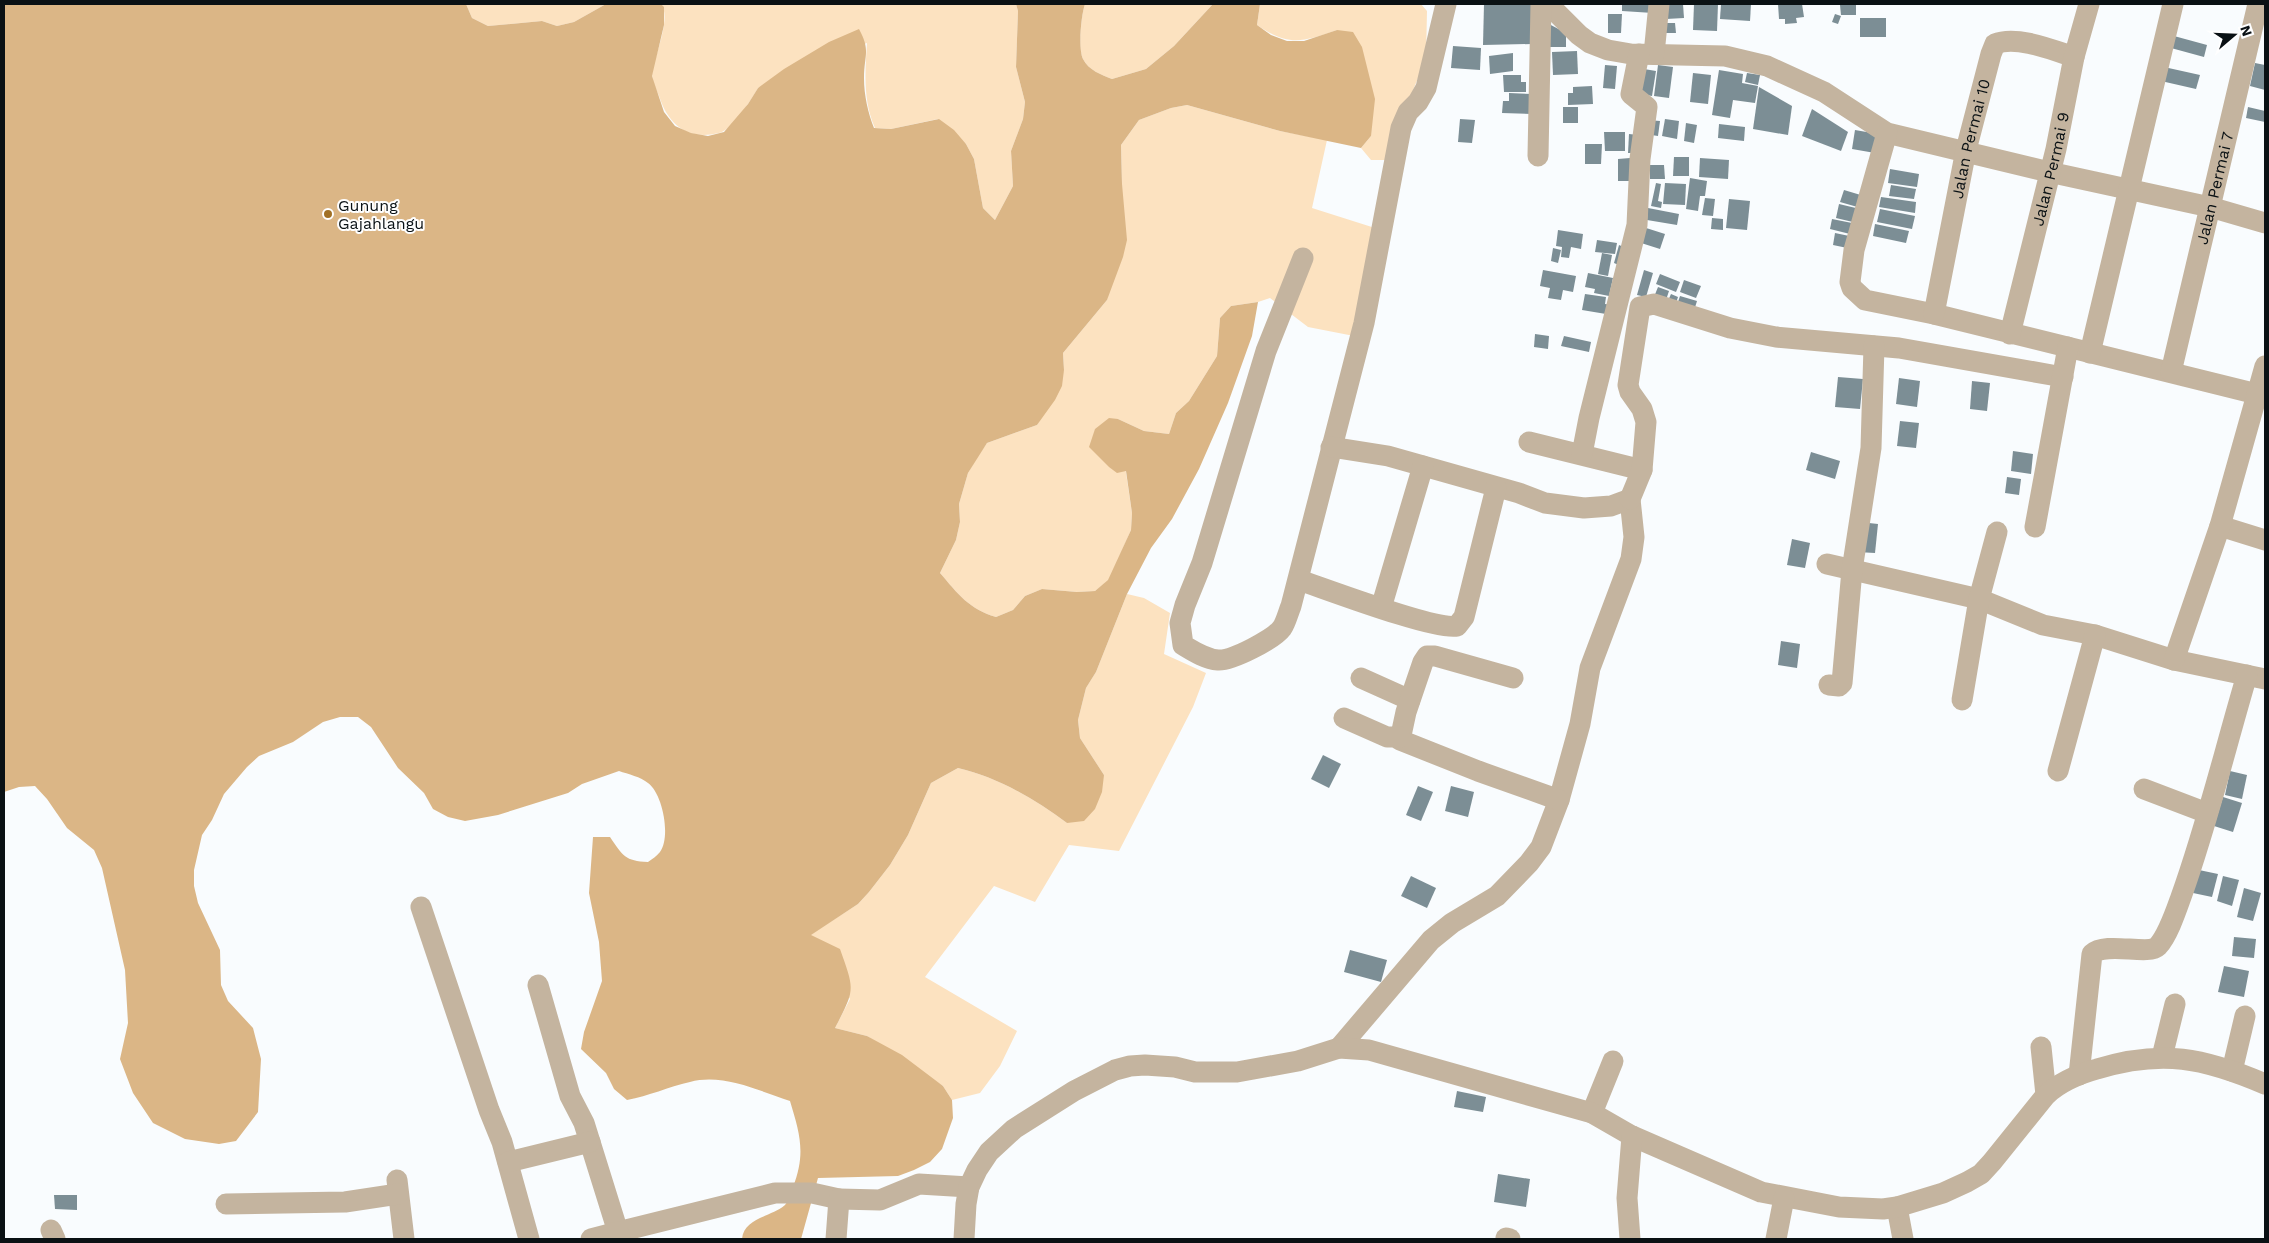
<svg xmlns="http://www.w3.org/2000/svg" width="2269" height="1243" font-family="'Work Sans',sans-serif">
	<style>
		.green { fill: #fce2c0 }
		.forest { fill: #dbb686 }
		.building { fill: #7c8e95 }
		.lines { fill: none; stroke-linecap: round; stroke-linejoin: round }
		.minor { stroke: #c4b49f; stroke-width: 21 }
		.poi-dot { fill: #a17025; stroke: #fff; stroke-width: 2 }
		.labels { text-anchor: middle; dominant-baseline: central; stroke-width: 4; stroke-linejoin: round; paint-order: stroke }
		.street-label { font-size: 16px; fill: #0a1114; stroke: #fff }
		.poi-label { font-size: 16px; fill: #0a1114; stroke: #fff; text-anchor: start }
	</style>
	<rect width="100%" height="100%" fill="#f9fcfe"/>
	<g class="green">
		<path d="M466,4H606L574,22L557,26L542,21L488,26L472,18Z"/>
		<path d="M661,4H1016L1018,11L1016,67L1025,102L1023,119L1011,151L1013,186L995,220L983,208L974,159L966,144L938,119L891,129L875,128C863,101 865,73 867,43L758,88C751,100 732,130 719,133C687,141 668,124 659,96C656,89 652,81 652,74C654,57 672,17 661,4Z"/>
		<path d="M1085,4H1213L1174,46L1146,69L1112,79C1102,75 1088,70 1083,59C1078,49 1081,15 1085,4Z"/>
		<path d="M1260,4H1421L1427,11L1426,59L1411,95L1389,160H1371L1361,148L1371,136L1337,30C1302,42 1289,47 1257,25Z"/>
		<path d="M1187,105L1280,131L1327,140L1312,208L1375,228L1354,336L1308,327L1270,298L1258,302L1231,306L1220,318L1217,356L1189,401L1176,413L1169,434L1144,431L1118,419L1132,513L1131,530L1109,580L1095,591L1077,592L1042,589L1025,596L1013,610L996,617C969,609 958,594 940,573L956,540L960,522L959,504L968,473L977,457L987,443L1037,425L1064,370L1063,353L1107,300L1122,184L1121,145L1139,120L1171,108Z"/>
		<path d="M1127,594L1144,598L1170,613L1164,654L1206,673L1193,707L1119,851L1069,845L1035,902L994,886L925,977L1017,1031L1000,1066L980,1093L952,1100L943,1086L867,1036L835,1028L850,999L810,935L858,904L869,892L890,865L908,835L931,783L958,768C997,777 1035,799 1067,823L1104,775L1080,738L1078,720L1086,688L1096,672Z"/>
	</g>
	<path class="forest" d="M4,4H466L472,18L488,26L542,21L557,26L574,22L606,4H661L664,7V25L652,76L664,112L675,126L691,133L708,136L724,132L748,104L758,88L784,69L829,42L859,29C871,51 864,55 864,78C864,95 868,113 874,128L891,129L939,119L954,130L966,144L974,159L983,208L995,220L1013,186L1011,151L1023,119L1025,102L1016,67L1018,11L1016,4H1085C1081,15 1078,49 1083,59C1088,70 1102,75 1112,79L1146,69L1174,46L1213,4H1260L1257,25L1271,35L1287,41H1304L1337,30L1353,32L1362,47L1375,99L1371,136L1361,148L1280,131L1187,105L1171,108L1139,120L1121,145L1122,184L1127,240L1123,257L1107,300L1063,353L1064,370L1062,386L1055,400L1037,425L987,443L968,473L959,504L960,522L956,540L940,573C958,594 969,609 996,617L1013,610L1025,596L1042,589L1077,592L1095,591L1108,580L1131,530L1132,513L1126,471L1117,473L1109,467L1089,447L1095,429L1109,418L1118,419L1144,431L1169,434L1176,413L1189,401L1217,356L1220,318L1231,306L1258,302L1252,336L1228,403L1199,469L1172,519L1151,548L1127,594L1096,672L1086,688L1078,720L1080,738L1104,775L1102,792L1095,809L1084,821L1067,823C1035,799 997,777 958,768L931,783L908,835L890,865L869,892L858,904L811,935L840,949C855,991 855,989 835,1028L867,1036L902,1055L943,1086L952,1100L953,1118L942,1149L930,1162L914,1170L898,1176L818,1178L801,1239H742C744,1218 771,1217 785,1205C789,1201 790,1192 793,1187C806,1154 800,1134 790,1101C759,1091 723,1073 690,1082C668,1087 649,1096 627,1100L614,1089L606,1073L581,1049L584,1032L602,981L599,942L589,893L593,837H610C623,856 625,861 648,862C652,859 657,856 660,852C671,837 663,794 648,783C641,777 628,774 619,771L582,784L568,793L498,815L465,821L448,817L433,809L424,793L398,768L371,727L358,717H340L323,722L293,742L259,756L247,767L224,794L212,820L202,835L194,870V886L198,903L220,950L221,985L228,1001L253,1028L261,1059L258,1112L236,1141L219,1144L185,1139L153,1123L133,1093L120,1059L128,1023L125,970L102,868L94,850L67,828L47,799L35,786L19,787L4,792Z"/>
	<g class="building">
		<path d="M1484,4H1538L1532,44L1483,45Z"/>
		<path d="M1622,4H1654L1653,13L1622,11Z"/>
		<path d="M1665,4H1683L1684,18L1666,19Z"/>
		<path d="M1694,4H1718L1717,31L1693,30Z"/>
		<path d="M1721,4H1751L1750,21L1720,19Z"/>
		<path d="M1778,4H1802L1804,17L1796,18L1797,23L1785,24V19H1779Z"/>
		<path d="M1840,5H1856V15H1841Z"/>
		<path d="M1608,14H1622L1621,33H1608Z"/>
		<path d="M1835,14L1841,16L1838,24L1832,22Z"/>
		<rect x="1860" y="18" width="26" height="19"/>
		<path d="M1663,23H1675L1676,33H1663Z"/>
		<path d="M1549,24L1566,33V47H1550Z"/>
		<path d="M2174,36L2207,45L2204,57L2171,48Z"/>
		<path d="M1453,46L1481,48L1480,70L1451,68Z"/>
		<path d="M1577,51L1578,74L1553,75L1552,52Z"/>
		<path d="M1513,53V71L1490,74L1489,56Z"/>
		<path d="M2255,63L2265,65V90L2250,86Z"/>
		<path d="M1605,65L1617,66L1615,89L1603,88Z"/>
		<path d="M1658,65L1673,67L1669,98L1654,96Z"/>
		<path d="M2164,67L2200,75L2196,89L2161,81Z"/>
		<path d="M1638,68L1656,71L1652,96L1634,93Z"/>
		<path d="M1719,70L1743,74L1742,83L1758,86L1755,103L1733,100L1730,118L1712,115Z"/>
		<path d="M1693,73L1711,75L1708,104L1690,102Z"/>
		<path d="M1747,73L1760,75L1758,85L1745,82Z"/>
		<path d="M1503,75H1521V82H1526V92H1504Z"/>
		<path d="M1592,86L1593,104L1568,105V93H1573V87Z"/>
		<path d="M1759,87L1792,106L1788,135L1753,129Z"/>
		<path d="M1509,93L1532,94V114L1502,113L1503,101H1509Z"/>
		<rect x="1563" y="107" width="15" height="16"/>
		<path d="M2248,107L2265,111V122L2246,118Z"/>
		<path d="M1812,109L1848,132L1841,151L1802,136Z"/>
		<path d="M1460,119L1475,120L1472,143L1458,142Z"/>
		<path d="M1665,119L1679,121L1677,139L1662,136Z"/>
		<path d="M1647,120L1660,121L1658,136L1645,134Z"/>
		<path d="M1686,123L1697,125L1694,143L1684,141Z"/>
		<path d="M1719,124L1745,127L1744,141L1718,138Z"/>
		<path d="M1855,130L1878,134L1875,153L1852,149Z"/>
		<path d="M1604,132H1625V151H1605Z"/>
		<path d="M1629,134L1638,135L1637,153H1628Z"/>
		<path d="M1585,144H1602L1601,164H1585Z"/>
		<path d="M1674,157H1689V176H1673Z"/>
		<path d="M1630,158V181H1618V159Z"/>
		<path d="M1700,158L1729,160L1728,179L1699,177Z"/>
		<path d="M1650,165H1664L1665,179H1650Z"/>
		<path d="M1890,169L1919,174L1917,187L1888,183Z"/>
		<path d="M1690,178L1707,181L1705,196H1700L1698,211L1686,209Z"/>
		<path d="M1656,183L1661,184L1658,201L1662,202L1661,208L1651,206Z"/>
		<path d="M1665,183L1686,184L1685,205L1663,204Z"/>
		<path d="M1891,185L1916,189L1914,199L1889,196Z"/>
		<path d="M1844,190L1864,196L1861,208L1840,202Z"/>
		<path d="M1881,197L1916,202L1915,213L1879,207Z"/>
		<path d="M1705,198L1715,199L1713,216L1702,215Z"/>
		<path d="M1729,199L1750,201L1747,230L1726,228Z"/>
		<path d="M1839,204L1860,209L1857,223L1836,218Z"/>
		<path d="M1648,208L1679,214L1677,225L1647,220Z"/>
		<path d="M1880,209L1915,216L1912,229L1877,222Z"/>
		<path d="M1712,218L1723,219V230L1711,229Z"/>
		<path d="M1832,219L1857,224L1854,235L1830,229Z"/>
		<path d="M1875,224L1909,231L1906,243L1873,236Z"/>
		<path d="M1643,227L1665,234L1660,249L1638,242Z"/>
		<path d="M1558,230L1583,234L1581,249L1571,247L1569,258L1561,257L1562,247L1556,246Z"/>
		<path d="M1835,233L1854,237L1852,249L1833,245Z"/>
		<path d="M1597,240L1617,243L1615,254L1595,252Z"/>
		<path d="M1619,245L1628,249L1621,266L1614,263Z"/>
		<path d="M1553,248L1561,250L1558,263L1551,261Z"/>
		<path d="M1602,253L1612,255L1608,276L1598,274Z"/>
		<path d="M1543,270L1576,276L1573,292L1563,290L1561,300L1548,298L1550,288L1540,286Z"/>
		<path d="M1644,270L1653,273L1646,297L1637,295Z"/>
		<path d="M1588,273L1613,278L1609,296L1594,293L1595,289L1585,287Z"/>
		<path d="M1660,274L1680,282L1676,292L1656,284Z"/>
		<path d="M1684,280L1701,286L1696,298L1680,292Z"/>
		<path d="M1658,287L1669,291L1664,306L1652,302Z"/>
		<path d="M1585,294L1606,297L1605,304L1613,305L1612,315L1582,310Z"/>
		<path d="M1671,294L1678,297L1675,306L1667,303Z"/>
		<path d="M1680,296L1697,301L1693,314L1676,308Z"/>
		<path d="M1535,334L1549,336L1548,349L1534,347Z"/>
		<path d="M1564,336L1591,342L1589,352L1561,346Z"/>
		<path d="M1838,377L1863,379L1860,409L1835,407Z"/>
		<path d="M1899,378L1920,381L1917,407L1896,404Z"/>
		<path d="M1972,381L1990,383L1987,411L1970,409Z"/>
		<path d="M1900,421L1919,423L1916,448L1897,446Z"/>
		<path d="M2013,451L2033,454L2031,474L2011,471Z"/>
		<path d="M1811,452L1840,461L1835,479L1806,470Z"/>
		<path d="M2007,477L2021,479L2019,495L2005,493Z"/>
		<path d="M1860,522L1878,524L1875,553L1857,552Z"/>
		<path d="M1792,539L1810,543L1805,568L1787,565Z"/>
		<path d="M1781,641L1800,644L1797,668L1778,665Z"/>
		<path d="M1323,755L1341,764L1329,788L1311,779Z"/>
		<path d="M2230,771L2247,775L2242,799L2225,795Z"/>
		<path d="M1418,786L1433,792L1421,821L1406,815Z"/>
		<path d="M1451,786L1474,792L1468,817L1445,811Z"/>
		<path d="M2223,797L2242,803L2233,832L2214,826Z"/>
		<path d="M2199,870L2218,874L2212,897L2193,893Z"/>
		<path d="M1411,876L1436,888L1427,908L1401,896Z"/>
		<path d="M2223,876L2239,880L2232,906L2217,901Z"/>
		<path d="M2244,888L2261,893L2253,921L2237,917Z"/>
		<path d="M2234,937L2256,939L2254,958L2232,956Z"/>
		<path d="M1350,950L1387,960L1381,982L1344,972Z"/>
		<path d="M2224,966L2249,971L2244,997L2218,992Z"/>
		<path d="M1457,1091L1486,1097L1483,1112L1454,1107Z"/>
		<path d="M1498,1174L1530,1179L1526,1207L1494,1202Z"/>
		<path d="M54,1195H77V1210L55,1209Z"/>
	</g>
	<g class="lines">
		<g class="minor">
			<path d="M1548,4L1579,35L1590,43L1608,50L1631,54L1725,56L1767,66L1824,92L1887,133L2049,172L2210,207L2265,223"/>
			<path d="M1654,54L1659,4"/>
			<path d="M1887,133L1854,250L1850,282L1852,288L1865,300L1934,314L2265,396"/>
			<path d="M1538,156L1541,4"/>
			<path d="M1303,258L1266,351L1202,563L1185,605L1180,623L1183,645C1193,651 1205,659 1218,660C1232,661 1274,639 1282,628C1286,622 1288,613 1291,606L1364,323L1401,128L1408,112L1418,102L1426,88L1446,4"/>
			<path id="s1" d="M1934,314L1966,150L1991,54L1995,44C2016,35 2053,50 2074,57"/>
			<path id="s2" d="M2010,334L2056,149L2074,57L2089,4"/>
			<path d="M2090,353L2173,4"/>
			<path id="s3" d="M2171,372L2258,4"/>
			<path d="M1529,442L1642,470"/>
			<path d="M1331,447L1388,456L1519,493L1545,503L1584,508L1611,506L1630,499L1634,537L1631,559L1590,668L1580,724L1559,800L1541,847L1529,863L1497,896L1452,923L1431,940L1339,1048"/>
			<path d="M1582,454L1589,418L1637,225L1640,159L1647,107L1631,94L1639,54"/>
			<path d="M1630,499L1642,470L1646,422L1642,409L1630,392L1628,385L1640,307L1654,304L1730,328L1776,337L1899,348L2063,377"/>
			<path d="M2220,526L2265,540"/>
			<path d="M2035,527L2068,347"/>
			<path d="M1827,564L1979,599L2043,625L2095,635L2174,660L2265,679"/>
			<path d="M1299,580C1326,589 1436,631 1457,626L1464,617L1496,488"/>
			<path d="M1381,608L1423,466"/>
			<path d="M2174,660L2220,526L2265,366"/>
			<path d="M1361,678L1410,700"/>
			<path d="M1513,678L1435,656H1427L1423,662L1406,712L1400,740L1478,771L1559,800"/>
			<path d="M1829,685L1839,686L1842,683L1852,570L1871,448L1874,346"/>
			<path d="M1962,700L1979,599L1997,532"/>
			<path d="M1344,718L1387,737H1400"/>
			<path d="M2058,771L2095,635"/>
			<path d="M2144,789L2207,813"/>
			<path d="M421,907L489,1110L502,1142L529,1239"/>
			<path d="M538,985L570,1096L584,1123L618,1232L775,1193H812L839,1199"/>
			<path d="M2041,1047L2046,1095"/>
			<path d="M2162,1057L2175,1004"/>
			<path d="M2232,1071L2245,1016"/>
			<path d="M2079,1075L2092,954C2106,941 2148,956 2158,946C2168,935 2176,911 2181,897C2207,825 2225,749 2247,675"/>
			<path d="M1592,1113L1613,1061"/>
			<path d="M508,1162L590,1142"/>
			<path d="M397,1180L404,1239"/>
			<path d="M226,1204L345,1202L398,1194"/>
			<path d="M1897,1207L1903,1239"/>
			<path d="M51,1230L55,1239"/>
			<path d="M1506,1238L1510,1239"/>
			<path d="M591,1239L618,1232L620,1239"/>
			<path d="M836,1239L839,1199L880,1200L919,1184L969,1187"/>
			<path d="M964,1239L966,1204L969,1187L977,1170L989,1152L1014,1129L1074,1091L1115,1070L1130,1066L1145,1065L1175,1067L1195,1072H1237L1298,1061L1339,1048L1369,1050L1592,1113L1632,1136L1761,1192L1839,1207L1883,1209L1897,1207L1943,1193L1967,1182L1981,1174L1992,1162L2046,1095C2061,1081 2079,1074 2097,1069C2162,1049 2204,1058 2265,1084"/>
			<path d="M1630,1239L1627,1198L1632,1136"/>
			<path d="M1776,1239L1784,1198"/>
		</g>
	</g>
	<circle class="poi-dot" cx="328" cy="214" r="5"/>
	<g class="labels">
		<g class="street-label">
			<text stroke="none"><textPath href="#s1" startOffset="179">Jalan Permai 10</textPath></text>
			<text stroke="none"><textPath href="#s2" startOffset="170">Jalan Permai 9</textPath></text>
			<text stroke="none"><textPath href="#s3" startOffset="189">Jalan Permai 7</textPath></text>
		</g>
		<g class="poi-label">
			<text x="338" y="205">Gunung<tspan x="338" dy="18">Gajahlangu</tspan></text>
		</g>
	</g>
	<rect width="2269" height="1243" fill="none" stroke="#0a1114" stroke-width="10"/>
	<g transform="translate(2234 35) rotate(71)" stroke="#ffffff" stroke-width="4" paint-order="stroke">
	<path d="M0-4L9 19L0 12L-9 19Z" fill="#0a1114"/>
	<text y="-8" font-size="14" font-weight="bold" text-anchor="middle" fill="#0a1114">N</text>
	</g>
</svg>
